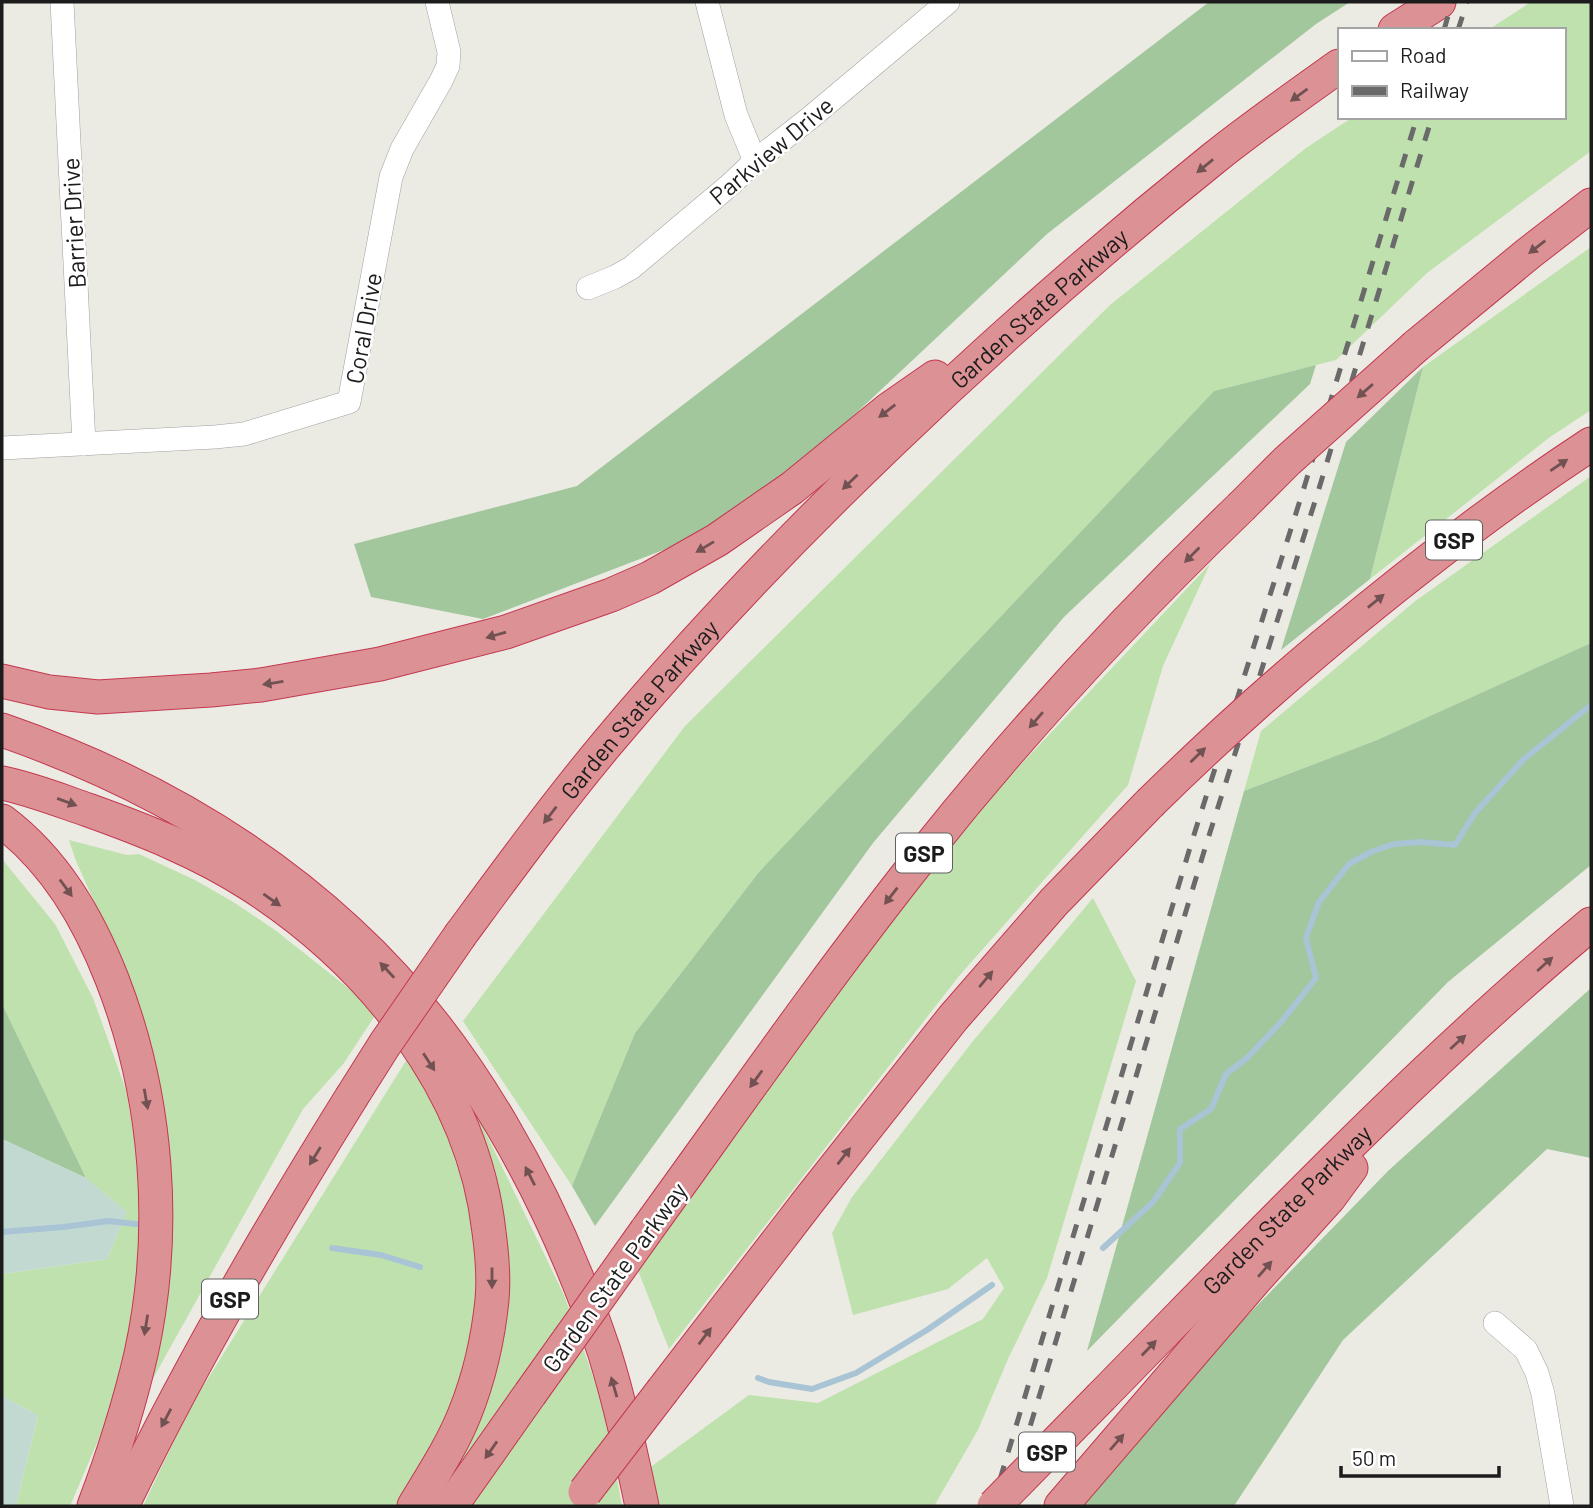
<svg xmlns="http://www.w3.org/2000/svg" width="1593" height="1508" font-family="Barlow,sans-serif">
	<style>
		.grass { fill: #bfe1ae }
		.forest { fill: #a2c79c }
		.wetland { fill: #c2d9d2 }
		.lines { fill: none; stroke-linecap: round; stroke-linejoin: round }
		.stream { stroke: #a8c4d5; stroke-width: 6 }
		.minor-casing { stroke: #a0a0a0; stroke-width: 24 }
		.highway-casing { stroke: #c33751; stroke-width: 35 }
		.minor { stroke: #fff; stroke-width: 23 }
		.highway { stroke: #dc9294; stroke-width: 33 }
		.rail { stroke: #6a6a6a; stroke-width: 5; stroke-dasharray: 14 14; stroke-linecap: butt }
		.highway-bridge-casing { stroke: #c33751; stroke-width: 35; stroke-linecap: butt }
		.highway-bridge { stroke: #dc9294; stroke-width: 33 }
		.oneway { fill: #725152 }
		.labels { text-anchor: middle; dominant-baseline: central; stroke-width: 5; stroke-linejoin: round; paint-order: stroke }
		.shield { fill: #fff; stroke: #606060; stroke-width: 2 }
		.shield-label { font-size: 23px; font-weight: bold; fill: #1c1c1c }
		.street-label { font-size: 24px; fill: #1c1c1c; stroke: #fff }
	</style>
	<rect width="100%" height="100%" fill="#ecebe3"/>
	<g class="grass">
		<path d="M1531,2H1591V151L1427,273L1336,360L1214,391L759,872L635,1033L572,1186L463,1021L685,726L1110,305L1306,148L1353,117H1563V30H1488Z"/>
		<path d="M1591,247V410L1550,437L1370,579L1423,367Z"/>
		<path d="M1591,476V643L1377,740L1244,791L1261,731L1414,602Z"/>
		<path d="M1210,564L1163,666L1128,785L959,976L669,1349L637,1268L945,845Z"/>
		<path d="M69,840L127,855L139,854L195,880L235,903L275,930L347,987L376,1014L344,1063L303,1109L145,1393L161,1289L124,969L76,861Z"/>
		<path d="M2,859L55,924L93,998L126,1090L145,1201L138,1307L115,1401L70,1506H16L38,1415L2,1396V1274L107,1259L127,1212L86,1178L2,1004Z"/>
		<path d="M1093,898L1136,981L1047,1278L1008,1359L978,1430L934,1506H654L648,1469L749,1395L818,1403L983,1319L1004,1288L987,1258L948,1289L853,1315L832,1233L852,1197L973,1041Z"/>
		<path d="M412,1051L463,1086L564,1295L603,1404L622,1506H143L189,1409Z"/>
	</g>
	<g class="forest">
		<path d="M1209,2H1350L1316,24L1047,234L770,494L674,546L483,619L371,597L354,544L577,486Z"/>
		<path d="M1316,365L1310,384L1064,617L873,843L595,1226L572,1186L635,1033L759,872L1214,391Z"/>
		<path d="M1423,367L1370,579L1281,650L1346,442Z"/>
		<path d="M1591,643V865L1448,982L1087,1351L1244,791L1377,740Z"/>
		<path d="M1591,988V1158L1547,1149L1343,1340L1234,1506H1065L1066,1502L1389,1170Z"/>
		<path d="M2,1004L86,1178L2,1139Z"/>
	</g>
	<g class="wetland">
		<path d="M2,1139L86,1178L127,1212L107,1259L2,1274Z"/>
		<path d="M2,1396L38,1415L16,1506H2Z"/>
	</g>
	<g class="lines">
		<g class="stream">
			<path d="M2,1232L63,1227L109,1221L145,1225"/>
			<path d="M332,1248L381,1255L420,1267"/>
			<path d="M1103,1248L1153,1202L1180,1163V1129L1211,1109L1226,1074L1247,1058L1282,1021L1316,978L1306,938L1319,902L1349,864L1373,851L1394,844L1420,842L1455,845L1475,813L1524,759L1591,705"/>
			<path d="M758,1378L769,1382L812,1389L856,1373L927,1330L992,1285"/>
		</g>
		<g class="minor-casing">
			<g id="minor">
				<path d="M62,2L84,444"/>
				<path d="M707,2L736,115L755,161"/>
				<path d="M588,288L615,277L631,268L731,184L755,161L810,118L948,2"/>
				<path d="M2,448L215,437L244,434L349,402L391,177L402,149L441,81L448,66L449,52L437,2"/>
				<path d="M1495,1323L1526,1350L1537,1373L1543,1394L1562,1506"/>
			</g>
		</g>
		<g class="highway-casing">
			<g id="highway">
				<path d="M1395,30L1439,2"/>
				<path d="M1416,346L1529,253L1591,205"/>
				<path d="M1324,645C1410,573 1498,505 1591,444"/>
				<path d="M2,681L49,692L98,697L211,690L261,685L380,664L506,632L611,595L650,578L717,540L792,488L889,409L935,377"/>
				<path d="M2,730C129,774 250,840 349,932C468,1041 553,1199 604,1351C620,1402 631,1454 642,1506"/>
				<path d="M2,783C31,789 59,800 88,810C144,830 200,852 251,885C370,962 473,1087 489,1232C492,1254 494,1278 492,1300C488,1339 479,1378 465,1413C452,1446 432,1476 414,1506"/>
				<path d="M2,821C55,861 88,918 112,979C158,1097 168,1231 141,1354C129,1406 113,1456 94,1506"/>
				<path id="s1" d="M461,934C509,869 557,803 609,741C697,636 792,537 891,442C994,343 1102,248 1214,158C1254,126 1297,96 1339,66"/>
				<path d="M646,1231C738,1104 828,974 926,851C1023,729 1129,615 1241,507"/>
				<path d="M663,1390L810,1199L953,1018L1054,902L1150,803"/>
				<path id="s2" d="M1101,1397C1260,1235 1416,1070 1591,924"/>
				<path d="M122,1506C190,1365 268,1231 351,1098"/>
				<path d="M451,1506L530,1394"/>
				<path d="M1061,1506L1254,1281L1329,1198L1351,1168"/>
			</g>
		</g>
		<use href="#minor" class="minor"/>
		<use href="#highway" class="highway"/>
		<g class="rail">
			<path d="M1444,30L1452,2"/>
			<path d="M1458,30L1467,2"/>
			<path d="M992,1506L1192,841L1303,491L1417,117"/>
			<path d="M1006,1506L1206,845L1317,495L1432,117"/>
		</g>
		<g class="highway-bridge-casing">
			<g id="highway-bridge">
				<path d="M1241,507L1287,461L1416,346"/>
				<path d="M1150,803C1206,748 1263,696 1324,645"/>
				<path d="M351,1098L385,1044L461,934"/>
				<path d="M530,1394L646,1231"/>
				<path d="M585,1492L663,1390"/>
				<path d="M994,1506L1101,1397"/>
			</g>
		</g>
		<use href="#highway-bridge" class="highway-bridge"/>
	</g>
	<defs><path id="oneway-solid" d="M-6-.8H1V-3.2L6.5 0L1 3.2V.8H-6Z" transform="scale(1.75)"/></defs>
	<g class="oneway">
		<use href="#oneway-solid" transform="translate(1299 95) rotate(144)"/>
		<use href="#oneway-solid" transform="translate(1205 166) rotate(141)"/>
		<use href="#oneway-solid" transform="translate(1537 247) rotate(142)"/>
		<use href="#oneway-solid" transform="translate(1365 391) rotate(139)"/>
		<use href="#oneway-solid" transform="translate(887 411) rotate(142)"/>
		<use href="#oneway-solid" transform="translate(1559 465) rotate(-34)"/>
		<use href="#oneway-solid" transform="translate(850 482) rotate(136)"/>
		<use href="#oneway-solid" transform="translate(705 547) rotate(149)"/>
		<use href="#oneway-solid" transform="translate(1192 555) rotate(135)"/>
		<use href="#oneway-solid" transform="translate(1376 601) rotate(-39)"/>
		<use href="#oneway-solid" transform="translate(496 635) rotate(164)"/>
		<use href="#oneway-solid" transform="translate(273 683) rotate(171)"/>
		<use href="#oneway-solid" transform="translate(1036 720) rotate(131)"/>
		<use href="#oneway-solid" transform="translate(1198 755) rotate(-44)"/>
		<use href="#oneway-solid" transform="translate(67 802) rotate(20)"/>
		<use href="#oneway-solid" transform="translate(550 815) rotate(128)"/>
		<use href="#oneway-solid" transform="translate(66 888) rotate(54)"/>
		<use href="#oneway-solid" transform="translate(891 896) rotate(128)"/>
		<use href="#oneway-solid" transform="translate(272 900) rotate(35)"/>
		<use href="#oneway-solid" transform="translate(1545 964) rotate(-42)"/>
		<use href="#oneway-solid" transform="translate(387 970) rotate(-133)"/>
		<use href="#oneway-solid" transform="translate(986 979) rotate(-50)"/>
		<use href="#oneway-solid" transform="translate(1458 1042) rotate(-42)"/>
		<use href="#oneway-solid" transform="translate(429 1062) rotate(57)"/>
		<use href="#oneway-solid" transform="translate(756 1079) rotate(126)"/>
		<use href="#oneway-solid" transform="translate(146 1099) rotate(80)"/>
		<use href="#oneway-solid" transform="translate(315 1156) rotate(122)"/>
		<use href="#oneway-solid" transform="translate(844 1156) rotate(-52)"/>
		<use href="#oneway-solid" transform="translate(530 1176) rotate(-117)"/>
		<use href="#oneway-solid" transform="translate(1265 1269) rotate(-49)"/>
		<use href="#oneway-solid" transform="translate(492 1278) rotate(90)"/>
		<use href="#oneway-solid" transform="translate(146 1325) rotate(99)"/>
		<use href="#oneway-solid" transform="translate(705 1336) rotate(-53)"/>
		<use href="#oneway-solid" transform="translate(1149 1348) rotate(-46)"/>
		<use href="#oneway-solid" transform="translate(614 1387) rotate(-106)"/>
		<use href="#oneway-solid" transform="translate(166 1418) rotate(118)"/>
		<use href="#oneway-solid" transform="translate(1117 1442) rotate(-49)"/>
		<use href="#oneway-solid" transform="translate(491 1450) rotate(125)"/>
	</g>
	<g class="labels">
		<g class="shield">
			<rect x="1426" y="520.5" width="56" height="39" rx="5"/>
			<rect x="896" y="833.5" width="56" height="39" rx="5"/>
			<rect x="202" y="1279.5" width="56" height="39" rx="5"/>
			<rect x="1019" y="1432.5" width="56" height="39" rx="5"/>
		</g>
		<g class="shield-label">
			<text x="1454" y="540">GSP</text>
			<text x="924" y="853">GSP</text>
			<text x="230" y="1299">GSP</text>
			<text x="1047" y="1452">GSP</text>
		</g>
		<g class="street-label">
			<text transform="translate(771 150) rotate(-40)">Parkview Drive</text>
			<text transform="translate(73 223) rotate(-93)">Barrier Drive</text>
			<text stroke="none"><textPath href="#s1" startOffset="854">Garden State Parkway</textPath></text>
			<text transform="translate(363 328) rotate(-80)">Coral Drive</text>
			<text stroke="none"><textPath href="#s1" startOffset="287">Garden State Parkway</textPath></text>
			<text stroke="none"><textPath href="#s2" startOffset="264">Garden State Parkway</textPath></text>
			<text transform="translate(614 1277) rotate(-54)">Garden State Parkway</text>
		</g>
	</g>
	<rect width="1593" height="1508" fill="none" stroke="#1c1c1c" stroke-width="7"/>
	<rect x="1338" y="28" width="228" height="91" fill="#ffffff" stroke="#a4a4a4" stroke-width="2"/>
	<rect x="1352" y="51" width="35" height="10" fill="#ffffff" stroke="#a4a4a4" stroke-width="2"/>
	<text x="1400" y="63" font-size="21" fill="#1c1c1c">Road</text>
	<rect x="1352" y="86" width="35" height="10" fill="#6a6a6a" stroke="#a4a4a4" stroke-width="2"/>
	<text x="1400" y="98" font-size="21" fill="#1c1c1c">Railway</text>
	<path d="M1341 1466v10h158v-10" fill="none" stroke="#1c1c1c" stroke-width="3.5"/>
	<text x="1352" y="1466" font-size="21" fill="#1c1c1c" stroke="#ffffff" stroke-width="5" paint-order="stroke">50 m</text>
</svg>
